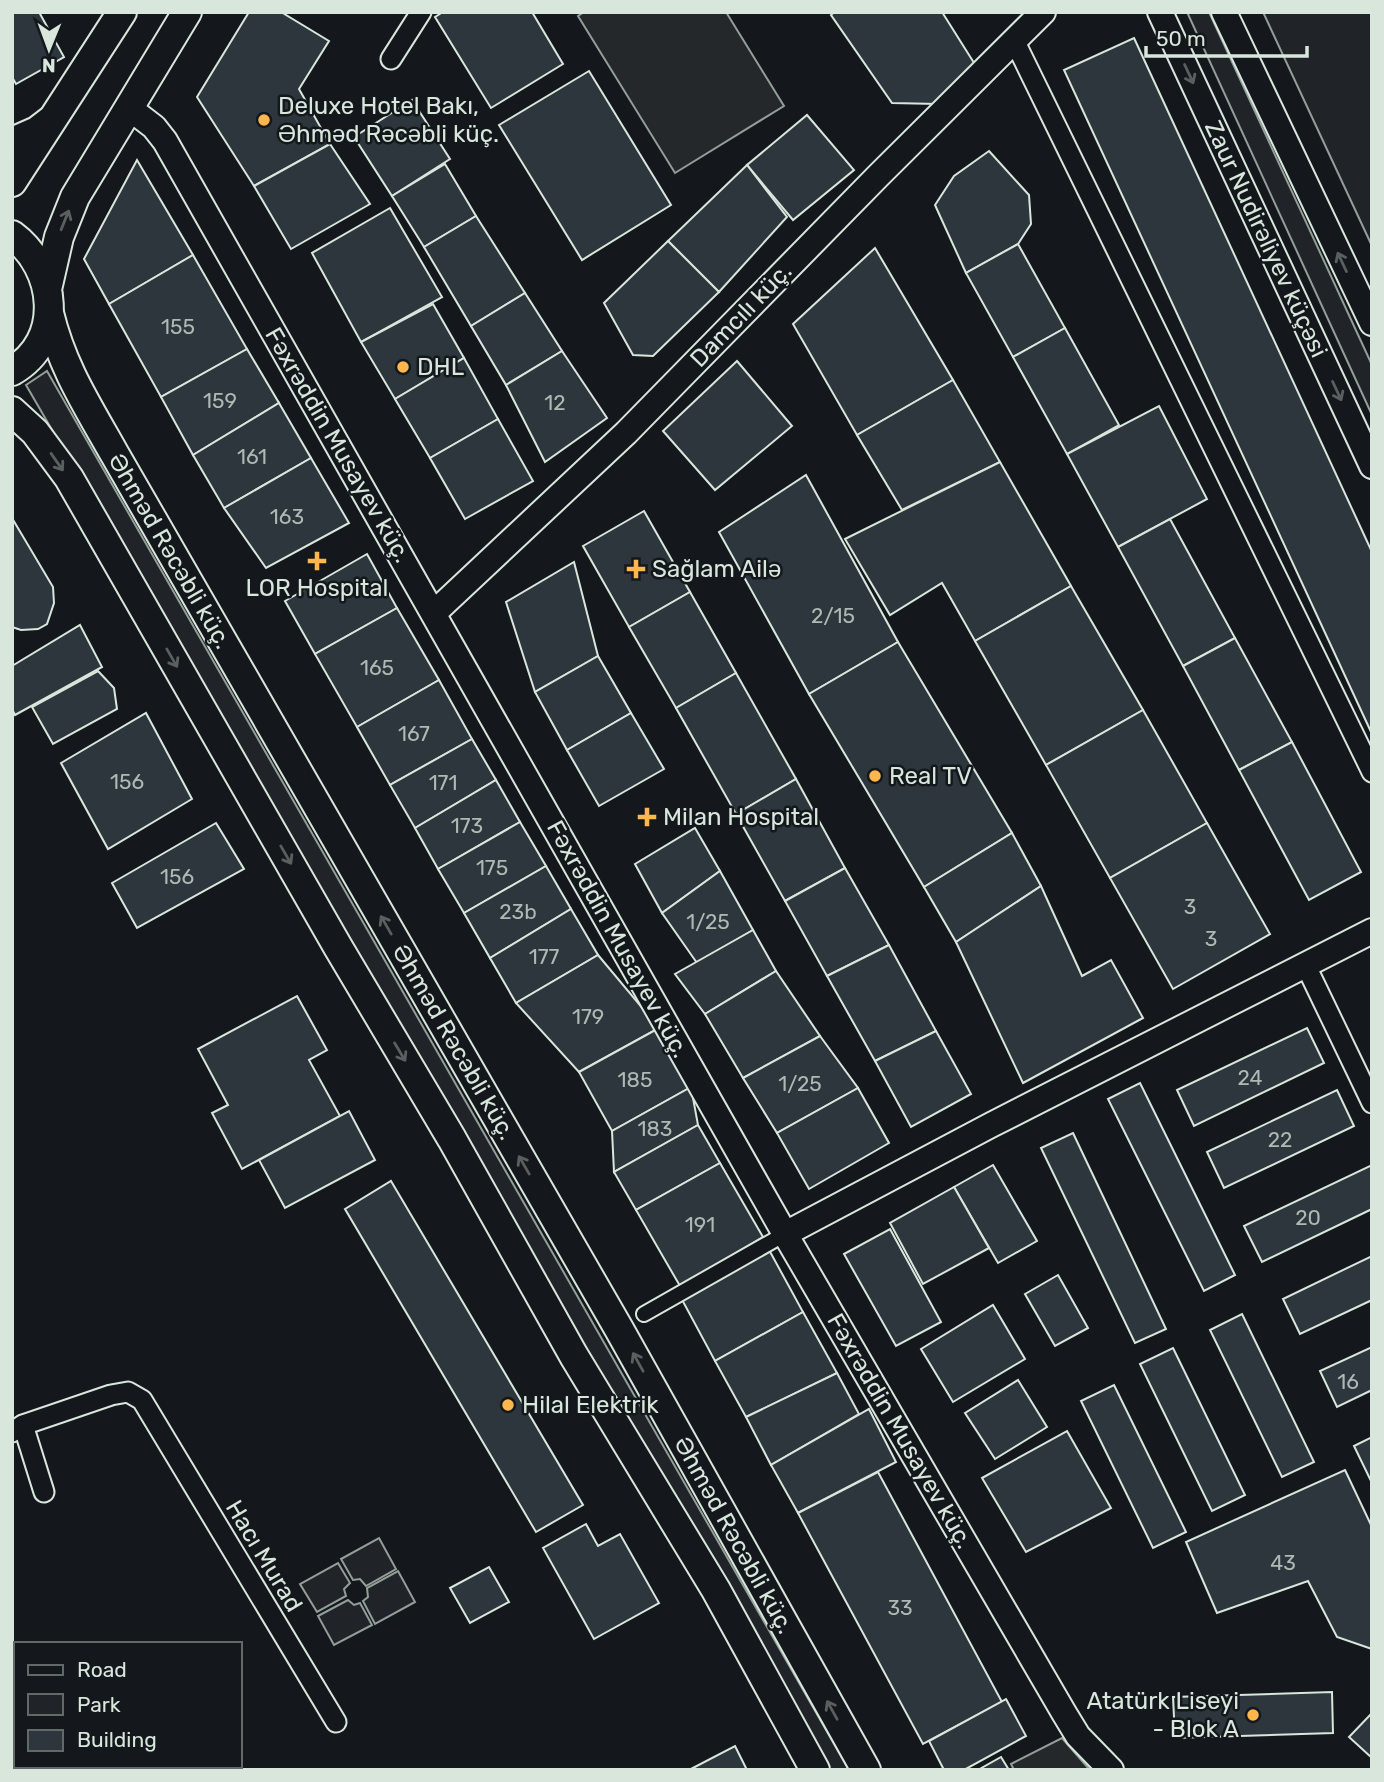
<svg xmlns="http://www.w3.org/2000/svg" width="1384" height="1782" font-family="Rubik,sans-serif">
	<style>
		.green { fill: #202428; stroke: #939e99; stroke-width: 2 }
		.parking { fill: #24282b; stroke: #939e99; stroke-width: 2 }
		.building { fill: #2c363c; stroke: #d8e6dc; stroke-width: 2 }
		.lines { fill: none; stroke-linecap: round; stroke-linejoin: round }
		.pedestrian-casing { stroke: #d8e6dc; stroke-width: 18 }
		.minor-casing { stroke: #d8e6dc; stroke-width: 23 }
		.tertiary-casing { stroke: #d8e6dc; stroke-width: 28 }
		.secondary-casing { stroke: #d8e6dc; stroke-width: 32 }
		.pedestrian { stroke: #14181c; stroke-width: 14 }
		.minor { stroke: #14181c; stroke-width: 19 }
		.tertiary { stroke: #14181c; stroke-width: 24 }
		.secondary { stroke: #14181c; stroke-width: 28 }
		.oneway { stroke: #59605f }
		.poi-dot { fill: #ffb74d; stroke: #14181c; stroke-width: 2.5 }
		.labels { text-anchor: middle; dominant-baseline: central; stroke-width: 5; stroke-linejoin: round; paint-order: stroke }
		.number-label { font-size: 21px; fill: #adbab4 }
		.poi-label { font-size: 24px; fill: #d8e6dc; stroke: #14181c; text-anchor: start }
		.street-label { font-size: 24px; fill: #d8e6dc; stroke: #14181c }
	</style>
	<rect width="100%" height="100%" fill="#14181c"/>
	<g class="green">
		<path d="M1187,12H1209L1372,365V415Z"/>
		<path d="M1263,12H1372V246Z"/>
		<path d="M47,371L849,1770H829L26,385Z"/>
		<path d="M379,1538L396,1569L366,1586L360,1579L353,1580L341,1559Z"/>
		<path d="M338,1563L350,1583L344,1589L346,1596L317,1612L300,1584Z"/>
		<path d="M398,1571L415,1602L375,1624L363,1601L368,1597L367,1588Z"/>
		<path d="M348,1600L354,1605L360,1603L372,1625L334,1645L318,1616Z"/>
	</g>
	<g class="parking">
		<path d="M584,12H726L784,106L675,173L578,16Z"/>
		<path d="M1062,1738L1090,1770H1014L1011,1764Z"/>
	</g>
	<g class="building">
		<path d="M12,12H39L64,57L16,84L12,77Z"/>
		<path d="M249,12H281L329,41L299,89L330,144L254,186L197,97Z"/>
		<path d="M443,12H532L563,64L491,108L435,17Z"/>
		<path d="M834,12H942L976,66L938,104L892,103L831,15Z"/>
		<path d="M1134,38L1372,552V734L1064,70Z"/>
		<path d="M589,71L671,205L582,260L499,125Z"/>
		<path d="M412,100L450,159L392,196L354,137Z"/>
		<path d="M807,115L854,170L793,220L747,165Z"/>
		<path d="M330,144L370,204L291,249L254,186Z"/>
		<path d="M989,151L1029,195L1031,224L1018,244L966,273L935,205L954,176Z"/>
		<path d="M137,160L193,255L109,304L84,259Z"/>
		<path d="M445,164L476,216L424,247L392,196Z"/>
		<path d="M747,165L787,217L719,292L668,241Z"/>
		<path d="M390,208L442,297L361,342L312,253Z"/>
		<path d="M476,216L525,293L471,326L424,247Z"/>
		<path d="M668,241L719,292L653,356L633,355L604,303Z"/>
		<path d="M1018,244L1065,328L1013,357L966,273Z"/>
		<path d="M875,248L953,380L857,435L793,324Z"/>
		<path d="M193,255L247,349L161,397L109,304Z"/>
		<path d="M525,293L562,351L506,385L471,326Z"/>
		<path d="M433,304L464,358L395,399L361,342Z"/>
		<path d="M1065,328L1119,425L1067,454L1013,357Z"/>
		<path d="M247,349L279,403L193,455L161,397Z"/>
		<path d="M562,351L607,418L545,462L506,385Z"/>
		<path d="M464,358L498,419L430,458L395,399Z"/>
		<path d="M737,361L792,426L715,490L663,431Z"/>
		<path d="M953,380L1000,462L902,510L857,435Z"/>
		<path d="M279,403L311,458L224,508L193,455Z"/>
		<path d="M1159,406L1207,499L1118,547L1067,454Z"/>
		<path d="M498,419L533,481L465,519L430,458Z"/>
		<path d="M311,458L349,523L266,568L224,508Z"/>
		<path d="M1000,462L1071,586L975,641L942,583L890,615L845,539Z"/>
		<path d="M806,475L898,642L809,694L719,532Z"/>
		<path d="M644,511L690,592L629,627L583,546Z"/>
		<path d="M12,518L53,587L54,603L47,624L38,629L21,630L12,627Z"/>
		<path d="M1170,519L1235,638L1183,666L1118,547Z"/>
		<path d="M367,554L397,608L315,654L285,601Z"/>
		<path d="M574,562L598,656L535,692L506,602Z"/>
		<path d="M1071,586L1143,710L1046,765L975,641Z"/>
		<path d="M690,592L736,673L676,708L629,627Z"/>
		<path d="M397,608L439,680L357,727L315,654Z"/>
		<path d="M80,625L102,667L15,715L12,709V666Z"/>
		<path d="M1235,638L1292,742L1239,770L1183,666Z"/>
		<path d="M898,642L1012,833L924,887L809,694Z"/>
		<path d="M598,656L631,713L567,750L535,692Z"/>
		<path d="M98,671L114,688L117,709L53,744L32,707Z"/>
		<path d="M736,673L796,779L736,814L676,708Z"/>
		<path d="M439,680L472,739L390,785L357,727Z"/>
		<path d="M1143,710L1207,823L1110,878L1046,765Z"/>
		<path d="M146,713L192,799L108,849L61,763Z"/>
		<path d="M631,713L664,769L599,806L567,750Z"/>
		<path d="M472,739L496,780L415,828L390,785Z"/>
		<path d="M1292,742L1361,872L1309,900L1239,770Z"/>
		<path d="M796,779L845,868L785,901L736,814Z"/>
		<path d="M496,780L520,822L438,869L415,828Z"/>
		<path d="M520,822L546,866L464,913L438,869Z"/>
		<path d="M216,823L244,869L137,928L112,883Z"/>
		<path d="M1207,823L1270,934L1173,989L1110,878Z"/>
		<path d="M695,828L720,871L662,913L635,864Z"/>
		<path d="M1012,833L1041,886L956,942L924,887Z"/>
		<path d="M546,866L571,909L490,958L464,913Z"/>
		<path d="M845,868L889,945L827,976L785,901Z"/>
		<path d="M720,871L753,930L697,963L662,913Z"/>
		<path d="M1041,886L1082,976L1111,960L1143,1018L1023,1083L956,942Z"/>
		<path d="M571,909L598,955L516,1003L490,958Z"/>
		<path d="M753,930L776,971L705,1014L675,974Z"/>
		<path d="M889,945L936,1031L875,1061L827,976Z"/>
		<path d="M598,955L659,1028L579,1072L516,1003Z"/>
		<path d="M776,971L820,1036L743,1078L705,1014Z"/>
		<path d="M297,996L327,1050L309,1060L340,1116L242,1169L212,1113L228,1105L198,1049Z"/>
		<path d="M659,1028L691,1087L612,1131L579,1072Z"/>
		<path d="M1307,1028L1324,1063L1194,1126L1177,1090Z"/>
		<path d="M936,1031L971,1094L911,1127L875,1061Z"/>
		<path d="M820,1036L858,1088L777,1133L743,1078Z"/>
		<path d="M1140,1083L1235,1275L1204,1291L1108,1099Z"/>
		<path d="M691,1087L698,1125L614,1172L612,1131Z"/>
		<path d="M858,1088L889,1143L809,1189L777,1133Z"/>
		<path d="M1337,1090L1354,1126L1224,1188L1207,1152Z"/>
		<path d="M349,1111L375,1160L285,1208L259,1160Z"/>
		<path d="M698,1125L720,1163L636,1210L614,1172Z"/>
		<path d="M1073,1133L1166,1329L1135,1343L1041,1148Z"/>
		<path d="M720,1163L763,1237L680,1286L636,1210Z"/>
		<path d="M993,1165L1037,1241L998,1263L954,1187Z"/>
		<path d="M1372,1165V1209L1262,1262L1244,1226Z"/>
		<path d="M391,1181L583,1505L536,1532L345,1209Z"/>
		<path d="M954,1187L989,1248L923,1284L890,1223Z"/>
		<path d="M890,1229L941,1322L896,1346L844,1254Z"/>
		<path d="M768,1248L803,1312L715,1361L680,1296Z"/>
		<path d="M1372,1256V1300L1300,1334L1283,1299Z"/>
		<path d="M1058,1275L1088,1328L1055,1346L1025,1294Z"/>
		<path d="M993,1305L1025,1359L953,1402L921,1349Z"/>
		<path d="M803,1312L837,1373L746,1417L715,1361Z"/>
		<path d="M1242,1314L1314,1462L1282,1477L1210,1330Z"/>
		<path d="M1372,1347V1390L1337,1407L1320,1371Z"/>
		<path d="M1173,1348L1245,1495L1212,1511L1140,1364Z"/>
		<path d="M837,1373L859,1414L771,1465L746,1417Z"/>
		<path d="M1018,1380L1047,1427L995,1459L965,1413Z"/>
		<path d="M1114,1385L1186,1532L1153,1548L1081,1401Z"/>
		<path d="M869,1409L896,1462L798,1513L771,1465Z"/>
		<path d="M1067,1431L1111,1508L1026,1552L982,1478Z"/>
		<path d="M1372,1437V1481H1371L1354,1446Z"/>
		<path d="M1345,1470L1372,1527V1649L1337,1637L1308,1581L1217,1613L1186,1542Z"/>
		<path d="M878,1472L1002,1702L923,1744L798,1513Z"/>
		<path d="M586,1524L598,1546L620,1534L659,1603L594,1639L543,1548Z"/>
		<path d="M489,1567L509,1602L470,1623L450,1588Z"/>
		<path d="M1332,1692L1333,1733L1175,1738L1173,1697Z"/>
		<path d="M1006,1699L1026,1736L964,1770H944L929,1741Z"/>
		<path d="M1372,1713V1758L1349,1737Z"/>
		<path d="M735,1746L747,1770H689Z"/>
		<path d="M1001,1757L1009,1770H978Z"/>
	</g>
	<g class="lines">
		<g class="pedestrian-casing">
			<path id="pedestrian" d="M644,1314L785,1234"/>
		</g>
		<g class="minor-casing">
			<g id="minor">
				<path d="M1014,40L1372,772"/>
				<path d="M391,59L421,12"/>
				<path d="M1306,966L1372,1103"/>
				<path d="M23,1425L44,1492"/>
				<path d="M12,1432L23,1425L111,1395L128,1392L142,1400L336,1722"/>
				<path d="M20,1770L29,1766"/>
			</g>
		</g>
		<g class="tertiary-casing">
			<g id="tertiary">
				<path d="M1160,12L1372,466"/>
				<path d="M1224,12L1372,323"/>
				<path d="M128,107L154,127L165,141L785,1234L1064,1713L1078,1736L1111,1770"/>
				<path d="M434,613L626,433L878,176L1043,12"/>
				<path d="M785,1234L991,1125L1372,931"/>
			</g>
		</g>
		<g class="secondary-casing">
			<g id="secondary">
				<path d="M12,142L37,131L50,121"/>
				<path d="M12,182L122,12"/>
				<path d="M12,235C57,268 65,341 12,371"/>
				<path d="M48,285L59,237L75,197L187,12"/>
				<path d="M49,313C62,367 87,405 114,453L619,1329L866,1770"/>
				<path d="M12,411L35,432L69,478L338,947L452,1139L574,1356L716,1590L815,1770"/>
			</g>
		</g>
		<use href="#pedestrian" class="pedestrian"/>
		<use href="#minor" class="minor"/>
		<use href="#tertiary" class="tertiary"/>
		<use href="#secondary" class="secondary"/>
	</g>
	<defs><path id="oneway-shaft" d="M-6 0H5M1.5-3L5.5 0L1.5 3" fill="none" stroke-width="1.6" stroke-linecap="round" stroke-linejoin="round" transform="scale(1.75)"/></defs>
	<g class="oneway">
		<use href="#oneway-shaft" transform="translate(1189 74) rotate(65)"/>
		<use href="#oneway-shaft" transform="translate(65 220) rotate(-68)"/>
		<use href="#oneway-shaft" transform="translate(1342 262) rotate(-115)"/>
		<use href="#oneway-shaft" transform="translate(1337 391) rotate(65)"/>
		<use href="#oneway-shaft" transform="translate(57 462) rotate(55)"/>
		<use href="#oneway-shaft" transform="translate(172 658) rotate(60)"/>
		<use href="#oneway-shaft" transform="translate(286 855) rotate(60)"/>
		<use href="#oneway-shaft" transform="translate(386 925) rotate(-120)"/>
		<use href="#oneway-shaft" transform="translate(400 1052) rotate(59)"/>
		<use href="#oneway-shaft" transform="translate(524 1165) rotate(-120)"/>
		<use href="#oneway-shaft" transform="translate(638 1362) rotate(-119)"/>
		<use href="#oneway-shaft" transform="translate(832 1710) rotate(-119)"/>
	</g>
	<g class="poi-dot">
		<circle cx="264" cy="120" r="7"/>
		<circle cx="403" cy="367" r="7"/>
		<path d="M313.5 550.5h7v7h7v7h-7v7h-7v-7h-7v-7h7z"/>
		<path d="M632.5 558.5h7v7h7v7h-7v7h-7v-7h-7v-7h7z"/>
		<circle cx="875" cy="776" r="7"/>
		<path d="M643.5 806.5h7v7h7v7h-7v7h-7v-7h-7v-7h7z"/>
		<circle cx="508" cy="1405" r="7"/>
		<circle cx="1253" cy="1715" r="7"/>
	</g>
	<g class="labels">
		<g class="number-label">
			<text x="178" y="326">155</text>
			<text x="220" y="400">159</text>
			<text x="555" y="402">12</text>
			<text x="252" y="456">161</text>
			<text x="287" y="516">163</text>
			<text x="833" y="615">2/15</text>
			<text x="377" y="667">165</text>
			<text x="414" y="733">167</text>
			<text x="127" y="781">156</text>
			<text x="443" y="782">171</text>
			<text x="467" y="825">173</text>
			<text x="492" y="867">175</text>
			<text x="177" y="876">156</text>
			<text x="1190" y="906">3</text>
			<text x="518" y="911">23b</text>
			<text x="708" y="921">1/25</text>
			<text x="1211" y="938">3</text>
			<text x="544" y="956">177</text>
			<text x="588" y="1016">179</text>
			<text x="1250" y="1077">24</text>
			<text x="635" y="1079">185</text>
			<text x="800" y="1083">1/25</text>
			<text x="655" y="1128">183</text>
			<text x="1280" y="1139">22</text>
			<text x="1308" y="1217">20</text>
			<text x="700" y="1224">191</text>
			<text x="1348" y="1381">16</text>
			<text x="1283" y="1562">43</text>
			<text x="900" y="1607">33</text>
		</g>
		<g class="poi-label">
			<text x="278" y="106">Deluxe Hotel Bakı,<tspan x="278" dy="28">Əhməd Rəcəbli küç.</tspan></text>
			<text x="417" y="367">DHL</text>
			<text x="652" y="569">Sağlam Ailə</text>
			<text x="317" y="588" text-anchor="middle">LOR Hospital</text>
			<text x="889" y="776">Real TV</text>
			<text x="663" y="817">Milan Hospital</text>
			<text x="522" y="1405">Hilal Elektrik</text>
			<text x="1239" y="1701" text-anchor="end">Atatürk Liseyi<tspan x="1239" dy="28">- Blok A</tspan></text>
		</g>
		<g class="street-label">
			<text transform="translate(1266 239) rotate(65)">Zaur Nudirəliyev küçəsi</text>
			<text transform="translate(741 315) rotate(-46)">Damcılı küç.</text>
			<text transform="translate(338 445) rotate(60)">Fəxrəddin Musayev küç.</text>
			<text transform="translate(170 551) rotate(60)">Əhməd Rəcəbli küç.</text>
			<text transform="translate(618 939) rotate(61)">Fəxrəddin Musayev küç.</text>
			<text transform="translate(454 1042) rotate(60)">Əhməd Rəcəbli küç.</text>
			<text transform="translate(900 1431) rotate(60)">Fəxrəddin Musayev küç.</text>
			<text transform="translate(734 1535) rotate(61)">Əhməd Rəcəbli küç.</text>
			<text transform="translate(264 1556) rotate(59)">Hacı Murad</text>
		</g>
	</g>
	<rect width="1384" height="1782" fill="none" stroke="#d8e6dc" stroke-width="28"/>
	<rect x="14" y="1642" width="228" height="126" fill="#14181c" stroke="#626a69" stroke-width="2"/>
	<rect x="28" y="1665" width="35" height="10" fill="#14181c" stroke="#626a69" stroke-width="2"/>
	<text x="77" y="1677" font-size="21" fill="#d8e6dc">Road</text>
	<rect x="28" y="1694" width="35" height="21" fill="#202428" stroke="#626a69" stroke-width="2"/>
	<text x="77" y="1712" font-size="21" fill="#d8e6dc">Park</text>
	<rect x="28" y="1730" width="35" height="21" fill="#2c363c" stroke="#626a69" stroke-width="2"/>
	<text x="77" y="1747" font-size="21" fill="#d8e6dc">Building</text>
	<g transform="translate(49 49) rotate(181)" stroke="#14181c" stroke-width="5" paint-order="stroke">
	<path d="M0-5L12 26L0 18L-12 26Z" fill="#d8e6dc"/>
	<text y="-10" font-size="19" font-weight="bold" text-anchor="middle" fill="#d8e6dc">N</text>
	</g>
	<path d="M1146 46v10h161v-10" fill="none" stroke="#d8e6dc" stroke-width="3.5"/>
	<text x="1156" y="46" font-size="21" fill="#d8e6dc" stroke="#14181c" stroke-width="5" paint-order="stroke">50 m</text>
</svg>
